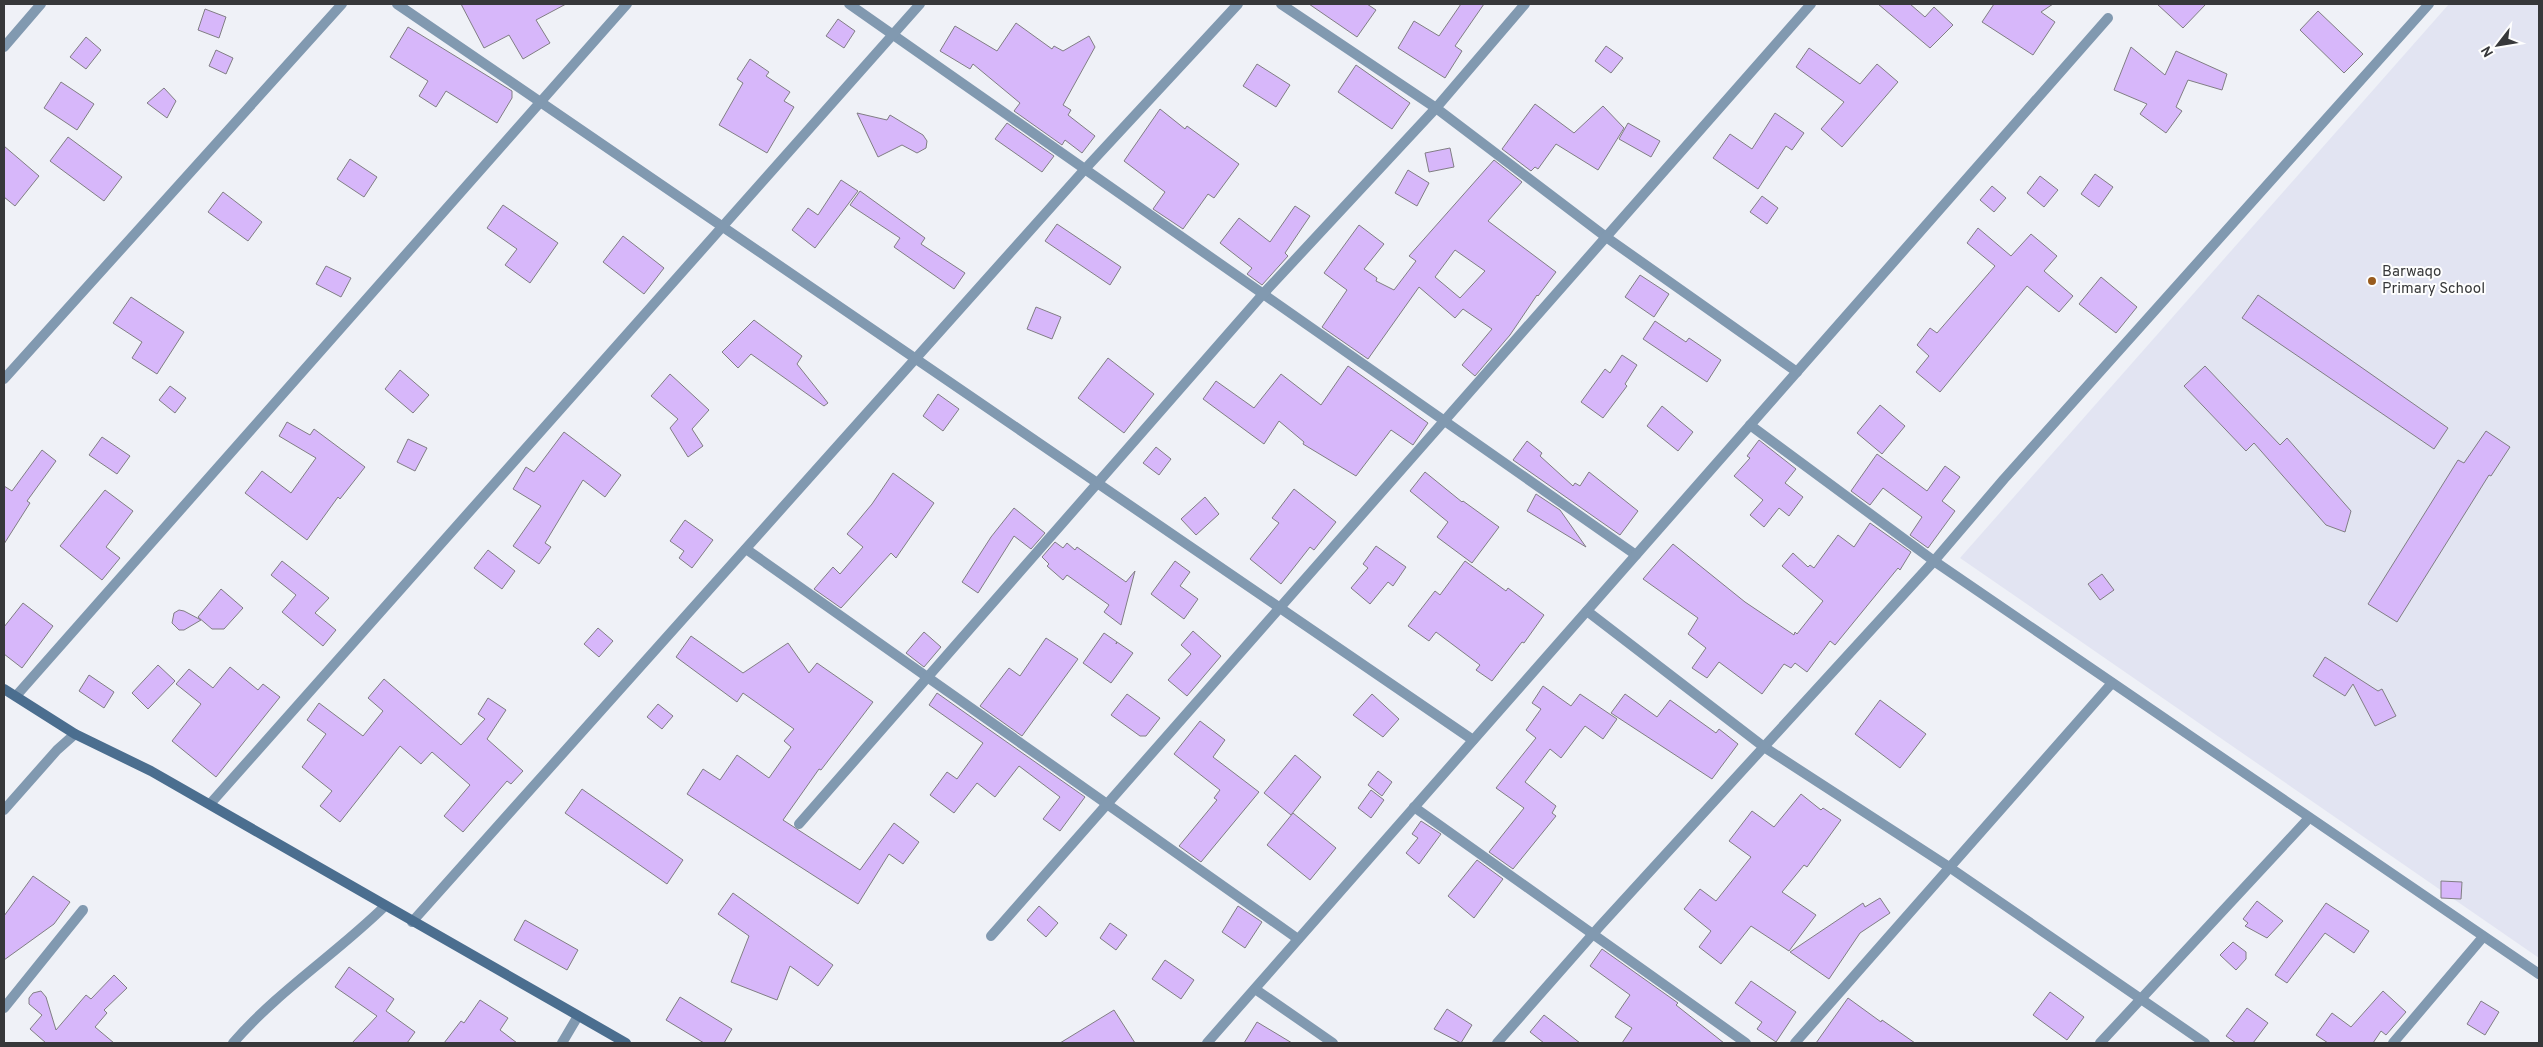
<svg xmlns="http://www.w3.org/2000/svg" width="2543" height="1047" font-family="Overpass,sans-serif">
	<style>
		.built { fill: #e2e4f2 }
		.building { fill: #d7b7fa; stroke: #817e84; fill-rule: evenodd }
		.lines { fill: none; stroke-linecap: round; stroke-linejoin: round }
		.street { stroke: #8199b0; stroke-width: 10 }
		.secondary { stroke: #4b6e8f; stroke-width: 10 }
		.poi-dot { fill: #985b1e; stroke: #fefefe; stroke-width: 2 }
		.labels { text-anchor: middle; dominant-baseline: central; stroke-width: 4; stroke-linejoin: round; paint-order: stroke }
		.poi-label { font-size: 15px; fill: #37383a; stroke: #fefefe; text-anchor: start }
	</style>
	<rect width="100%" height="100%" fill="#eff1f7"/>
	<path class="built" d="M2449,4H2539V958L1960,558Z"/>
	<g class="building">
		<path d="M461,4H566L536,20L550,43L523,59L509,35L484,48Z"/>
		<path d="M1309,4H1367L1376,10L1357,37Z"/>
		<path d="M1461,4H1484L1455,46L1462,51L1445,78L1398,48L1414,21L1439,36Z"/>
		<path d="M1878,4H1910L1925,17L1934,7L1953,25L1930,48Z"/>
		<path d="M1994,4H2053L2041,12L2055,22L2033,55L1982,22Z"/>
		<path d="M2157,4H2206L2183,28Z"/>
		<path d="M205,9L226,17L219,38L198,30Z"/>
		<path d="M2318,11L2363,54L2344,73L2300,30Z"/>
		<path d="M838,19L855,31L844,48L826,36Z"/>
		<path d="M1016,23L1052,49L1054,46L1063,51L1089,36L1095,47L1063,105L1071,110L1068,115L1095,136L1082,153L1065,140L1062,145L1014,111L1020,103L973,64L970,69L940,51L955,26L997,51Z"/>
		<path d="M408,27L512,91V98L497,123L446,91L436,107L419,96L428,81L390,57Z"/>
		<path d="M86,37L101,50L86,69L70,57Z"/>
		<path d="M1606,46L1623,58L1611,73L1595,61Z"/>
		<path d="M2131,47L2165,75L2176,51L2227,74L2222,90L2188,80L2176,107L2182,111L2166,133L2140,114L2147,104L2114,90Z"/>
		<path d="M1809,48L1860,84L1877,64L1898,82L1842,147L1821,129L1844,102L1796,67Z"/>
		<path d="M216,50L233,58L226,74L209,66Z"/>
		<path d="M750,59L769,72L766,76L790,92L784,101L794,107L767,153L719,125L743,83L737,79Z"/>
		<path d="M1257,64L1290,85L1276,107L1243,86Z"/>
		<path d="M1356,65L1410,103L1392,129L1338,92Z"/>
		<path d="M61,82L94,104L77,130L44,108Z"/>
		<path d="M164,88L176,101L167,118L147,103Z"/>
		<path d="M1535,104L1574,133L1603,106L1624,128L1598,170L1556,144L1538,169L1535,167L1531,171L1502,149Z"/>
		<path d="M1160,109L1185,129L1187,126L1239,164L1214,198L1208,194L1183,229L1153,209L1165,192L1124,161Z"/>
		<path d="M857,113L887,120L890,115L923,135L927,141L926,148L917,153L902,145L878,157Z"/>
		<path d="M1775,113L1804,133L1792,150L1786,146L1758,189L1713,158L1730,134L1752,149Z"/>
		<path d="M1007,123L1054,156L1042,172L995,139Z"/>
		<path d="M1628,123L1660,141L1651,157L1619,139Z"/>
		<path d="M68,137L122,177L104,201L50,161Z"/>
		<path d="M4,146L39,176L15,206L4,197Z"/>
		<path d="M1450,148L1454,167L1429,172L1425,153Z"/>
		<path d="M350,159L377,177L364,197L337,179Z"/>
		<path d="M1494,160L1522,182L1488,221L1556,272L1538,296L1537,295L1510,335L1475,376L1462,365L1492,329L1463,309L1455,318L1419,287L1368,359L1322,327L1347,290L1324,273L1359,225L1384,244L1364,269L1377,278L1376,281L1394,290L1416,261L1409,256ZM1455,250L1485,271L1460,298L1435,277Z"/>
		<path d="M1408,170L1429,183L1417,206L1395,193Z"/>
		<path d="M2095,174L2113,187L2099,207L2081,194Z"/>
		<path d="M2040,176L2058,190L2044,207L2027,193Z"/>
		<path d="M841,180L858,191L815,248L792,230L808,208L818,215Z"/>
		<path d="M1992,186L2006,198L1994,212L1980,200Z"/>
		<path d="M860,191L925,238L921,244L965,273L954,289L894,247L900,238L850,205Z"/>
		<path d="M223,192L262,222L248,241L208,212Z"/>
		<path d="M1762,196L1778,208L1767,224L1750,212Z"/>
		<path d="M503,205L558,243L530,283L505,265L517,249L487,228Z"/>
		<path d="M1295,206L1310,216L1285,253L1288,256L1262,285L1247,274L1252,268L1220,243L1239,218L1270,242Z"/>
		<path d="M1057,224L1121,267L1110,285L1045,241Z"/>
		<path d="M1978,228L2011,256L2031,234L2057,256L2044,271L2073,296L2059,312L2027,286L1940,392L1916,372L1929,356L1917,345L1930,328L1937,333L1995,266L1967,243Z"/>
		<path d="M623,236L664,268L644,294L603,262Z"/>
		<path d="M326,266L351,278L341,297L316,284Z"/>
		<path d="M1640,275L1669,294L1654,317L1625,297Z"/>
		<path d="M2101,277L2137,307L2116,333L2079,304Z"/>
		<path d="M2258,295L2448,428L2434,449L2242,318Z"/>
		<path d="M131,297L184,332L157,374L132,358L142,342L113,323Z"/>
		<path d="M1036,307L1061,317L1052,339L1027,329Z"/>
		<path d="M754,320L802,356L797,364L828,403L824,406L751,354L738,368L722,352Z"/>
		<path d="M1655,321L1686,342L1689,338L1721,360L1707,382L1643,339Z"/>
		<path d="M1622,355L1637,365L1625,384L1627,386L1603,418L1581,402L1605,369L1610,373Z"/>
		<path d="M1108,358L1154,394L1124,433L1078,398Z"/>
		<path d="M1348,366L1428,423L1413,445L1391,430L1356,476L1303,444L1304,442L1279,421L1264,444L1203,399L1216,381L1254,408L1281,374L1321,405Z"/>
		<path d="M2205,366L2280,445L2287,438L2351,511L2345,532L2326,525L2254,443L2246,451L2184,386Z"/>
		<path d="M400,370L429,395L413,413L385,389Z"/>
		<path d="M670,374L709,410L692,429L703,446L688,457L670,428L678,419L651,396Z"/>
		<path d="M170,386L186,398L175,413L159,400Z"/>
		<path d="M938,394L959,409L943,431L923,416Z"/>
		<path d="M1880,405L1905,426L1882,454L1857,433Z"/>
		<path d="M1662,406L1693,432L1678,451L1647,426Z"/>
		<path d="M287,422L310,435L314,429L365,467L340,499L338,497L307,540L245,493L262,471L291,493L316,458L279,436Z"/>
		<path d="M2486,431L2510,447L2491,476L2489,475L2397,622L2368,604L2458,460L2464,463Z"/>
		<path d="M564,432L621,475L605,497L583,480L545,543L551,547L539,564L513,546L541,506L513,489L526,467L534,472Z"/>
		<path d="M102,437L130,456L117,474L89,455Z"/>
		<path d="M408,439L427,448L415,471L397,462Z"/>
		<path d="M1759,440L1796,469L1785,483L1803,497L1789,516L1779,508L1764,527L1750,515L1763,500L1734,476L1750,458L1747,456Z"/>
		<path d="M1527,441L1542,453L1540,456L1573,486L1575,483L1580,486L1589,472L1638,511L1620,535L1513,460Z"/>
		<path d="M1156,447L1171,459L1159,475L1143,463Z"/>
		<path d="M42,450L56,461L27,501L30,503L4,544V486L12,491Z"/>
		<path d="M1877,454L1927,491L1945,466L1960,477L1942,501L1955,511L1928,548L1910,535L1922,517L1883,488L1870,505L1851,491Z"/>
		<path d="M1425,472L1462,502L1463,501L1499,527L1472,563L1437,537L1448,522L1410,491Z"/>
		<path d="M893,473L934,503L896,558L891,553L841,608L814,589L833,567L840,574L863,547L847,534L872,504Z"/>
		<path d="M1294,489L1336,522L1314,550L1310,547L1281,584L1250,559L1279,523L1272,518Z"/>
		<path d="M105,490L133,511L106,547L120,558L102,580L60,546Z"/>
		<path d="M1536,494L1560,510L1586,547L1527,511Z"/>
		<path d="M1205,497L1219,514L1196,535L1181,519Z"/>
		<path d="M1014,508L1045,533L1031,549L1014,536L978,593L962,582L991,537Z"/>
		<path d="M685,520L713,540L692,568L679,558L684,551L670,541Z"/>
		<path d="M1870,523L1911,552L1900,570L1898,568L1835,645L1830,641L1807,672L1795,663L1791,668L1784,664L1762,694L1719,662L1707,678L1692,668L1706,648L1688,634L1698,618L1643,579L1673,544L1745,602L1794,635L1795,632L1797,634L1823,601L1782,566L1793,553L1808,567L1810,565L1814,568L1838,535L1854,547Z"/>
		<path d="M1055,542L1063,548L1067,543L1075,550L1077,547L1126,582L1135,571L1121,625L1104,612L1109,605L1067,575L1063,580L1047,566L1049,564L1042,557Z"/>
		<path d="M1376,546L1406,567L1393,586L1388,582L1370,604L1351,588L1368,568L1363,564Z"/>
		<path d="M488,550L515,571L502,589L474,568Z"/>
		<path d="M282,561L329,598L315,613L336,630L323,646L282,612L296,595L271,575Z"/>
		<path d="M1175,561L1190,572L1180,586L1198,599L1184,619L1151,594Z"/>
		<path d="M1465,561L1506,591L1508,588L1544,615L1524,643L1522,642L1492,681L1476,670L1480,665L1436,632L1429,641L1408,626L1435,591L1440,595Z"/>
		<path d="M2102,574L2114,590L2100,600L2088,584Z"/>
		<path d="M221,589L243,608L224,629H212L198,617Z"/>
		<path d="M23,603L53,626L22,668L4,654V627Z"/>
		<path d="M179,610L184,611L201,620L184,630H179L172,623L174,613Z"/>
		<path d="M598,628L613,641L599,657L584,644Z"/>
		<path d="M1193,631L1221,656L1187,696L1168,680L1191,654L1181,645Z"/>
		<path d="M924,632L941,647L924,667L906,653Z"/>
		<path d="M1104,633L1117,642L1116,644L1117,642L1133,653L1111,683L1083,663Z"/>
		<path d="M691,636L743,673L788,643L809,673L817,663L873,702L821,770L819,769L783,820L860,870L894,823L919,842L903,864L889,854L858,904L687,794L703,769L720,780L737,755L769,778L791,747L784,741L794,729L743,693L737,702L676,657Z"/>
		<path d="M1046,638L1078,659L1022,736L980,706L1009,668L1020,676Z"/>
		<path d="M2325,657L2378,691L2382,689L2396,716L2375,726L2353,684L2345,696L2313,676Z"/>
		<path d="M158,665L175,681L148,709L132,693Z"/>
		<path d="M230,667L258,690L263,684L280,697L216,777L172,741L201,704L176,684L189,669L213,688Z"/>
		<path d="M89,675L114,692L104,708L79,691Z"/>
		<path d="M384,679L461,745L485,719L478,714L488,698L506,710L487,739L523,771L511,784L507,781L463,832L444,816L470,785L432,752L421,764L400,746L340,822L320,806L332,791L302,767L326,734L307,720L319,703L363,736L383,711L368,698Z"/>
		<path d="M1543,686L1571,706L1580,694L1617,719L1603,739L1585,726L1561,758L1550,749L1525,782L1556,806L1552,813L1556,816L1513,869L1489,852L1524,808L1496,788L1536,738L1526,730L1541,709L1532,703Z"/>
		<path d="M937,693L1085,797L1060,831L1043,819L1060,797L1019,766L995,797L977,783L954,813L930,795L947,772L957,779L983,743L929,705Z"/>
		<path d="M1127,694L1160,718L1146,736H1140L1111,715Z"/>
		<path d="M1372,694L1399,719L1383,737L1353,715Z"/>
		<path d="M1625,694L1657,717L1670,700L1716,733L1719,729L1738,744L1712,779L1611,713Z"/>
		<path d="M1880,700L1926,734L1900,768L1855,734Z"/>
		<path d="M658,704L673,716L662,729L647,717Z"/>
		<path d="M1200,721L1225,740L1213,757L1259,792L1201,862L1179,846L1217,800L1214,798L1220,790L1174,754Z"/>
		<path d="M1295,755L1321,777L1291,815L1264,793Z"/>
		<path d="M1378,771L1392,782L1382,796L1368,785Z"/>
		<path d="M582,789L683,860L667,884L565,813Z"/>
		<path d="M1371,790L1384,800L1371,818L1358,808Z"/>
		<path d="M1801,794L1821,810L1823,808L1841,820L1807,867L1804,865L1782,892L1816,915L1789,951L1751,926L1721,964L1699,947L1711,931L1684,909L1700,889L1716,901L1751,857L1729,841L1752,811L1774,827Z"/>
		<path d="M1293,813L1336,848L1310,880L1267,845Z"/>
		<path d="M1421,821L1441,834L1419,864L1406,853L1418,838L1412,834Z"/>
		<path d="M1477,860L1503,879L1474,918L1448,896Z"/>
		<path d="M33,876L70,902L54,924L4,960V916Z"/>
		<path d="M2441,881L2462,882L2461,899L2441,898Z"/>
		<path d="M733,893L833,965L818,986L790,966L777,1000L731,982L749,936L718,914Z"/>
		<path d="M1880,898L1890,913L1860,933L1829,979L1790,952L1863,903L1865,907Z"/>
		<path d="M2257,901L2283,921L2267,938L2245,926L2248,923L2243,919Z"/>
		<path d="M2326,903L2369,931L2354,953L2325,933L2287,983L2275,975Z"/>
		<path d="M1039,906L1058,923L1046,937L1027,920Z"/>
		<path d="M1238,906L1262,922L1245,948L1222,932Z"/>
		<path d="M525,920L578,950L567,970L514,940Z"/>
		<path d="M1110,923L1127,935L1116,950L1100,938Z"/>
		<path d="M2233,942L2246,952V959L2236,970L2220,955Z"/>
		<path d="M1602,949L1678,1003L1676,1005L1724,1043H1622L1632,1028L1615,1017L1630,995L1590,966Z"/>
		<path d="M1165,960L1194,980L1181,999L1152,979Z"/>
		<path d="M349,967L394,999L386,1011L415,1032L407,1043H352L377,1016L335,987Z"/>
		<path d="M114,975L127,988L104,1010L107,1013L95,1027L114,1043H46L30,1029L42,1015L29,1004V998L33,993L41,991L46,997L56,1030L86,995L91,999Z"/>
		<path d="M1751,981L1796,1012L1776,1042L1757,1029L1762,1022L1735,1003Z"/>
		<path d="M2383,991L2406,1012L2386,1035L2381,1031L2373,1043H2328L2316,1035L2332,1013L2351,1027Z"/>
		<path d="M2050,992L2084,1017L2067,1040L2033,1015Z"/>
		<path d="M680,997L732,1029L724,1043H704L666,1020Z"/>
		<path d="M1848,998L1881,1022L1882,1020L1915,1043H1816Z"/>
		<path d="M480,1000L508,1018L500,1030L517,1043H444L461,1021L464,1023Z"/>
		<path d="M2481,1001L2499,1012L2485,1035L2467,1024Z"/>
		<path d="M2247,1008L2268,1023L2253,1043H2236L2226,1036Z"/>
		<path d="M1447,1009L1472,1025L1461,1043L1434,1029Z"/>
		<path d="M1114,1010L1135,1043H1060Z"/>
		<path d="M1544,1015L1580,1043H1544L1530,1032Z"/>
		<path d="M1257,1022L1292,1043H1244Z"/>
	</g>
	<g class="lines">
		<g class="street">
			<path d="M397,4L1473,740"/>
			<path d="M849,4L1636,555"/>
			<path d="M1281,4L1436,108L1606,237L1797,372"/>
			<path d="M4,47L41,4"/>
			<path d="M4,379L342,4"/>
			<path d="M1750,425L1934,561L2539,974"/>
			<path d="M746,549L1298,939"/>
			<path d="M1587,611L1764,747L1949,867L2205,1043"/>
			<path d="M16,696L627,4"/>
			<path d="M210,804L920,4"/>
			<path d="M1414,807L1746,1043"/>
			<path d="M4,810L57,750L75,734"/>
			<path d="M799,824L1263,294L1436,108L1525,4"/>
			<path d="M412,922L1085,169L1238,4"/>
			<path d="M991,936L1811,4"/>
			<path d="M1255,989L1333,1043"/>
			<path d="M4,1008L83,910"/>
			<path d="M233,1043C278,991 336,954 385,906"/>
			<path d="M562,1043L578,1016"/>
			<path d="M1207,1043L2108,18"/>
			<path d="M1497,1043L1600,926L1934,561L2004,479L2429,4"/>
			<path d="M1795,1043L2112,683"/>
			<path d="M2100,1043L2309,818"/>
			<path d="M2393,1043L2483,937"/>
		</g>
		<path class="secondary" d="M4,689L75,734L151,771L626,1043"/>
	</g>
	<circle class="poi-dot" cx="2372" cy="281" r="5"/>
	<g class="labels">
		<g class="poi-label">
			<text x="2382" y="272">Barwaqo<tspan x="2382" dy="17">Primary School</tspan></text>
		</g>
	</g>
	<rect width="2543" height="1047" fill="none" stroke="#37383a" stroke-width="10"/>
	<g transform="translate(2498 45) rotate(239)" stroke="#fefefe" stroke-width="4" paint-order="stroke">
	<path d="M0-4L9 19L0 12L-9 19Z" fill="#37383a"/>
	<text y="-8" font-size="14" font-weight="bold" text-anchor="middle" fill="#37383a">N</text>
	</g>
</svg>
